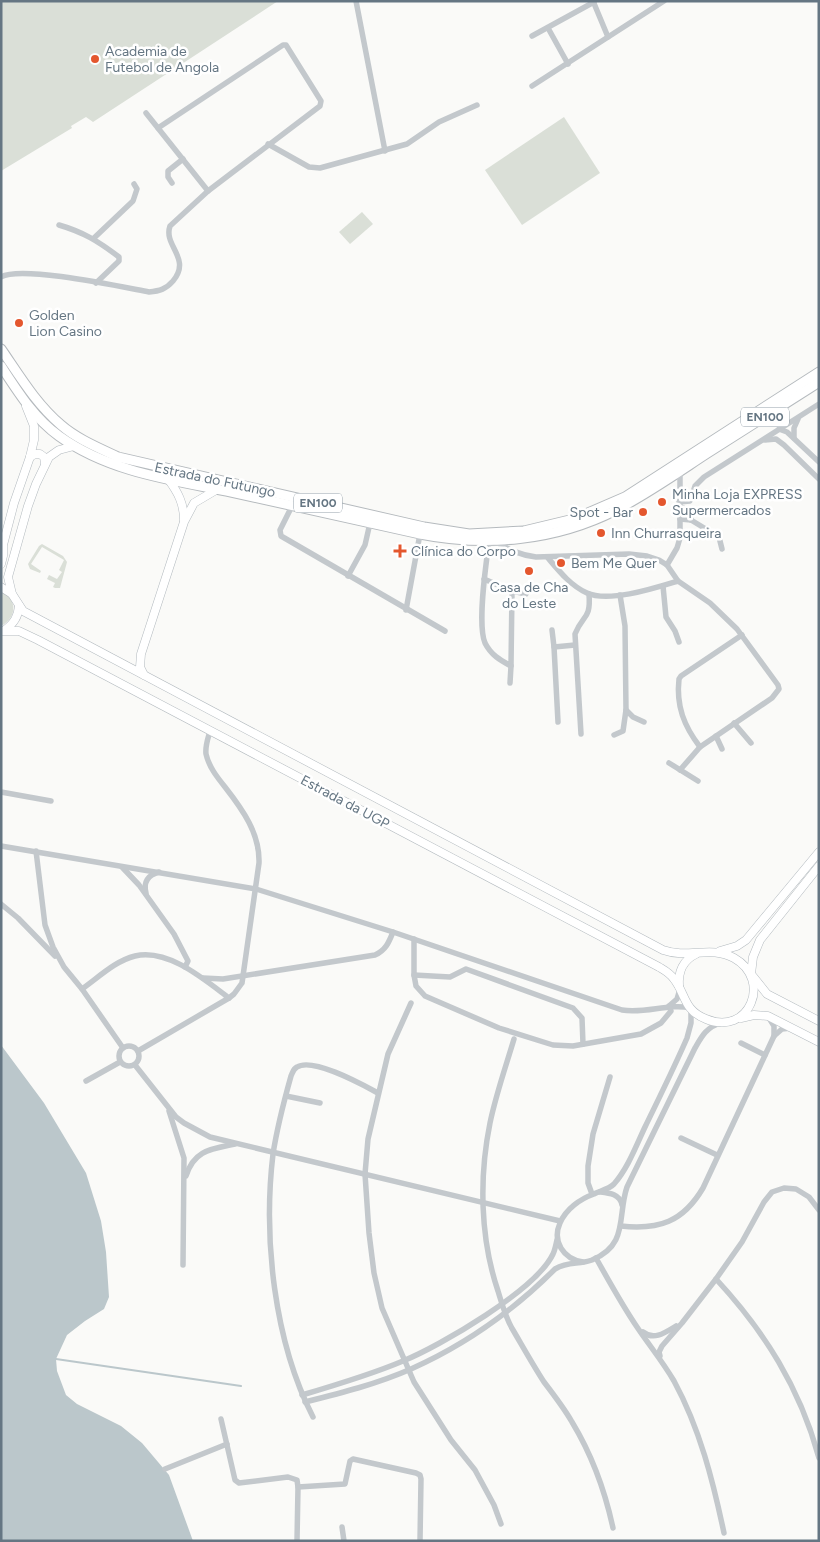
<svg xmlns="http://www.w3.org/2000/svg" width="820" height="1542" font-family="Figtree,sans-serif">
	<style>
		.green { fill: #dadfd7 }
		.water { fill: #bbc7cb }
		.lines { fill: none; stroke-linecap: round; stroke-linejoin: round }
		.stream { stroke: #bbc7cb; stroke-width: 2 }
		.secondary-casing { stroke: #b3babf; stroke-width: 9 }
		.primary-casing { stroke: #b5babe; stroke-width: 11 }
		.street { stroke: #c3c8cc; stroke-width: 5.5 }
		.secondary { stroke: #fff; stroke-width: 8 }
		.primary { stroke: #fff; stroke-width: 9 }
		.poi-dot { fill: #e4572e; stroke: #fff; stroke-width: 2 }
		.labels { text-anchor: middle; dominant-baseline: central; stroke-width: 5; stroke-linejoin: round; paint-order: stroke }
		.shield { fill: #fff; stroke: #939fa8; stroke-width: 1 }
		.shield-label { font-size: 12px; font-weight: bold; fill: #657683 }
		.poi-label { font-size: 14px; fill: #657683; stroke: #fff; text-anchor: start }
		.street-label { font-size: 14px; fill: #657683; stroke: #fff }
	</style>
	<rect width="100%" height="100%" fill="#fafaf8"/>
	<g class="green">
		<path d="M1,1H278L93,122L86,117L71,126L72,128L1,171Z"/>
		<path d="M564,117L600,173L522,225L485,170Z"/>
		<path d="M362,212L373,224L350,244L339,232Z"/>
		<path d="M42,544L63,556L67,562L60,588H55L53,587L55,583L47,579L49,575L57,579L62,572L59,570L64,560L42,547L31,564L41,571L40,573L30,569L28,564L39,546Z"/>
		<path d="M1,590C17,599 18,617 1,626Z"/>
	</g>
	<path class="water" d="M1,1045L44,1103L86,1173L101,1221L106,1252L109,1297L104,1309L85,1321L67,1335L56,1359L57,1371L66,1395L77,1404L121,1426L142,1443L169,1475L193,1541H1Z"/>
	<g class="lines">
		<path class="stream" d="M56,1359L241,1386"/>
		<g class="secondary-casing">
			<g id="secondary">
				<path d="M30,457L35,454H40L44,457L45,463"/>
				<path d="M168,479C178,492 184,504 184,520"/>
				<path d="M1,564L3,556V545L14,503L30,457L34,440V426L26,406"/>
				<path d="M1,587L12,594"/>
				<path d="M5,630C14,623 18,617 19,606"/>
				<path d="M1,631H19L38,640L659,967C664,970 670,973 674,979C686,994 683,1010 706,1019C749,1037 773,980 734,958C711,945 688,959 663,950L23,611L12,594L8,577L28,506L36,484L49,457L59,450L74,446"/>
				<path d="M144,675L140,667L141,654L184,522L194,503L216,490"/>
				<path d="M819,866L760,940L753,957L751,974L767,994L819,1021"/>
				<path d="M720,951L737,946L746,940L819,852"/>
				<path d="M679,986C678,972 683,960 696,954"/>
				<path d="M741,1018L754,1015L768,1016L819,1042"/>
			</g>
		</g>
		<g class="primary-casing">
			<g id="primary">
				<path d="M1,349C19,375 36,404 61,425C77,439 99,448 118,457L424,527L469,534L524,531L574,519L625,497L819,372"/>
				<path d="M1,366C18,392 34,418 59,436C109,472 172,480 231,492C294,506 357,520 420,534C486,547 555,541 616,510C647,494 677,473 706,454C744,430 781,406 819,382"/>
			</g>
		</g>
		<g class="street">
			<path d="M356,1L385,151"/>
			<path d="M593,1L608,37"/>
			<path d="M548,28L568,64"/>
			<path d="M532,36L594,2"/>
			<path d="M532,86L664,1"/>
			<path d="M146,113L208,191"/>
			<path d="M268,144L309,167L320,168L407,144L439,122L477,105"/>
			<path d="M172,183L168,177V171L183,159"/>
			<path d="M59,225C83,232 98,241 119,257V261L96,283"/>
			<path d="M94,238L133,201L137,189L134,184"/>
			<path d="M1,277C21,265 122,287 149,292C160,291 166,289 173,281C192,258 163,246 170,226L208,191L320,106L321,101L286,45H283L158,128"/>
			<path d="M779,429L787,432L819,462"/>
			<path d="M794,438V428L798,419"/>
			<path d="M765,440L776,439L784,445L819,479"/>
			<path d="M679,502L690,501L695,486L704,477L819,404"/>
			<path d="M292,506L280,530L281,536L445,631"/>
			<path d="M680,507L689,510L691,520"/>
			<path d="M680,519L691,520L719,537L722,549"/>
			<path d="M495,541C509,550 520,555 536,557L629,554L647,556L659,560L667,565L678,581L710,603L737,629L778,685L779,689L772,698L700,747L680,770"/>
			<path d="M489,542C486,564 477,624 485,643C491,655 500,660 511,666L512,591"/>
			<path d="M548,558C559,571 571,586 587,593C609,603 655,588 678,581"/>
			<path d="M667,565L677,548L680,538V472"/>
			<path d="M348,576L365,545L370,523"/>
			<path d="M484,579L512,591L526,594"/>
			<path d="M663,586L666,617L675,631L679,642"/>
			<path d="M620,595L625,626L626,710L633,717L644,722"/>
			<path d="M406,610L420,534"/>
			<path d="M552,630L554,647"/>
			<path d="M510,683L511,666"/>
			<path d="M558,722L554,647L575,645"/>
			<path d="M734,723L751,743"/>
			<path d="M581,734L575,634C583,614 591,620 589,594"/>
			<path d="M614,735L623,731L626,710"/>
			<path d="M716,736L722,749"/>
			<path d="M700,747C684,726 676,706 679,679L681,676L742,635"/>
			<path d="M669,763L698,781"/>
			<path d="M1,792L51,801"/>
			<path d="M1,846L256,889L393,932L622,1010C646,1014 668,1003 691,1008V1023L687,1038C674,1068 659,1098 645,1127C636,1146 628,1168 614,1184C609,1189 600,1191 594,1194C580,1199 566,1209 560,1223C552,1241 563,1259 583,1262"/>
			<path d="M36,851L45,925L53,947L64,967L82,989L123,1048"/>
			<path d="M122,867L139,885L174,934L188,961L185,967"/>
			<path d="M146,893C143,882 148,875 159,872"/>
			<path d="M1,904L18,918L55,956"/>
			<path d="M414,939V975L416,986L425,996L499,1028L553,1045L573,1046L641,1034L661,1023L671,1011L669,1006"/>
			<path d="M414,975L450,977L466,969L573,1008L582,1018L583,1044"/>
			<path d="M203,978L223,979L375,955C386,950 389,942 393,932"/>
			<path d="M82,989C99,977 115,961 135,956C168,948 205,980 229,998"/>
			<path d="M411,1003L388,1054L368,1139L365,1174L369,1233L374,1273L382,1308L414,1382L451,1440L475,1470L494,1505L501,1524"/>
			<path d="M669,1006L677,999L680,989"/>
			<path d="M769,1018L774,1026V1036"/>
			<path d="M514,1039C506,1066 496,1094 490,1123C479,1177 480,1238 498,1291C502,1304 506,1319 513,1330C523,1347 533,1365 544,1382C554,1395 564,1408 572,1422C592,1455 605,1491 613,1528"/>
			<path d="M741,1043L765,1055"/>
			<circle cx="129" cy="1056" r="10"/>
			<path d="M138,1051L229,998L234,994L242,983L259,863C260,834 243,810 225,787C217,777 209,767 206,754C205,746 208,738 210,731"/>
			<path d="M135,1065L176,1117L184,1123L210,1137L560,1221"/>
			<path d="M86,1081L120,1062"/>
			<path d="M286,1096L320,1103"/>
			<path d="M169,1111L184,1158L183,1265"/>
			<path d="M681,1138L717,1155"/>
			<path d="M186,1176C194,1150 211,1149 235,1144"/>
			<path d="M600,1192C609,1193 620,1194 622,1205"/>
			<path d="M592,1194L588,1183V1166L593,1134L610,1077"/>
			<path d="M621,1226C659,1230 683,1222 703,1188L774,1036L782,1029L791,1028"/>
			<path d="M596,1258C609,1281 622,1305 637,1327C649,1345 663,1362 674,1381C700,1429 713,1481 724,1533"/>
			<path d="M716,1279C765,1332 800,1388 819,1458"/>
			<path d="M643,1332C654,1341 666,1332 676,1326"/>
			<path d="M660,1356L659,1352L662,1346L682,1323L716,1279L742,1242L764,1202L772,1192L784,1188L796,1189L809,1197L819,1210"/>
			<path d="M302,1395C336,1385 370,1375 403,1361C440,1346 536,1290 553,1254C555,1250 556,1244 557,1240"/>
			<path d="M305,1402C341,1393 377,1384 411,1369C465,1345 513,1311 555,1269C569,1261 578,1265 592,1260C629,1245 617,1216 627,1187L695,1048C702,1036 706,1028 720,1023"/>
			<path d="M313,1417C274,1341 263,1238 273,1154C277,1128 284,1101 291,1076C293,1072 293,1069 297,1067C313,1057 363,1085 378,1093"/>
			<path d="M221,1419L235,1480L239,1483L288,1477L297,1480L298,1487L297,1541"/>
			<path d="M165,1469L227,1444"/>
			<path d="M298,1487L345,1484L350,1461L353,1459L416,1473L420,1475L421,1479L420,1541"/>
			<path d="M342,1527L344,1541"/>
		</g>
		<use href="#secondary" class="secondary"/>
		<use href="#primary" class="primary"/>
	</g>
	<g class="poi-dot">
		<circle cx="95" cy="59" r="5"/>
		<circle cx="19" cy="323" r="5"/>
		<circle cx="662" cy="502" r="5"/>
		<circle cx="643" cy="512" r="5"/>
		<circle cx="601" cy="533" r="5"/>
		<path d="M397.5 543.5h5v5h5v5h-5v5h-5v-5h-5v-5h5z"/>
		<circle cx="561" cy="563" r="5"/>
		<circle cx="529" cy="571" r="5"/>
	</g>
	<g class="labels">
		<g class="shield">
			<rect x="741" y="407.5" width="48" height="19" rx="4"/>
			<rect x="294" y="493.5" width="48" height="19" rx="4"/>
		</g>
		<g class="shield-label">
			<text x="765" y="417">EN100</text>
			<text x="318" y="503">EN100</text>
		</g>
		<g class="poi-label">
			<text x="105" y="51">Academia de<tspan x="105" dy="16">Futebol de Angola</tspan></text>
			<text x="29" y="315">Golden<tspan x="29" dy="16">Lion Casino</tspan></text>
			<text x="672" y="494">Minha Loja EXPRESS<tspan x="672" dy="16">Supermercados</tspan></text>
			<text x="633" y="512" text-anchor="end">Spot - Bar</text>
			<text x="611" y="533">Inn Churrasqueira</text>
			<text x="411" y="551">Clínica do Corpo</text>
			<text x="571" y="563">Bem Me Quer</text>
			<text x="529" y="587" text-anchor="middle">Casa de Cha<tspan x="529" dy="16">do Leste</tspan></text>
		</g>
		<g class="street-label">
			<text transform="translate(215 480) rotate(12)">Estrada do Futungo</text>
			<text transform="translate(345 802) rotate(28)">Estrada da UGP</text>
		</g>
	</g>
	<rect width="820" height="1542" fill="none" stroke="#657683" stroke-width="5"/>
</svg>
